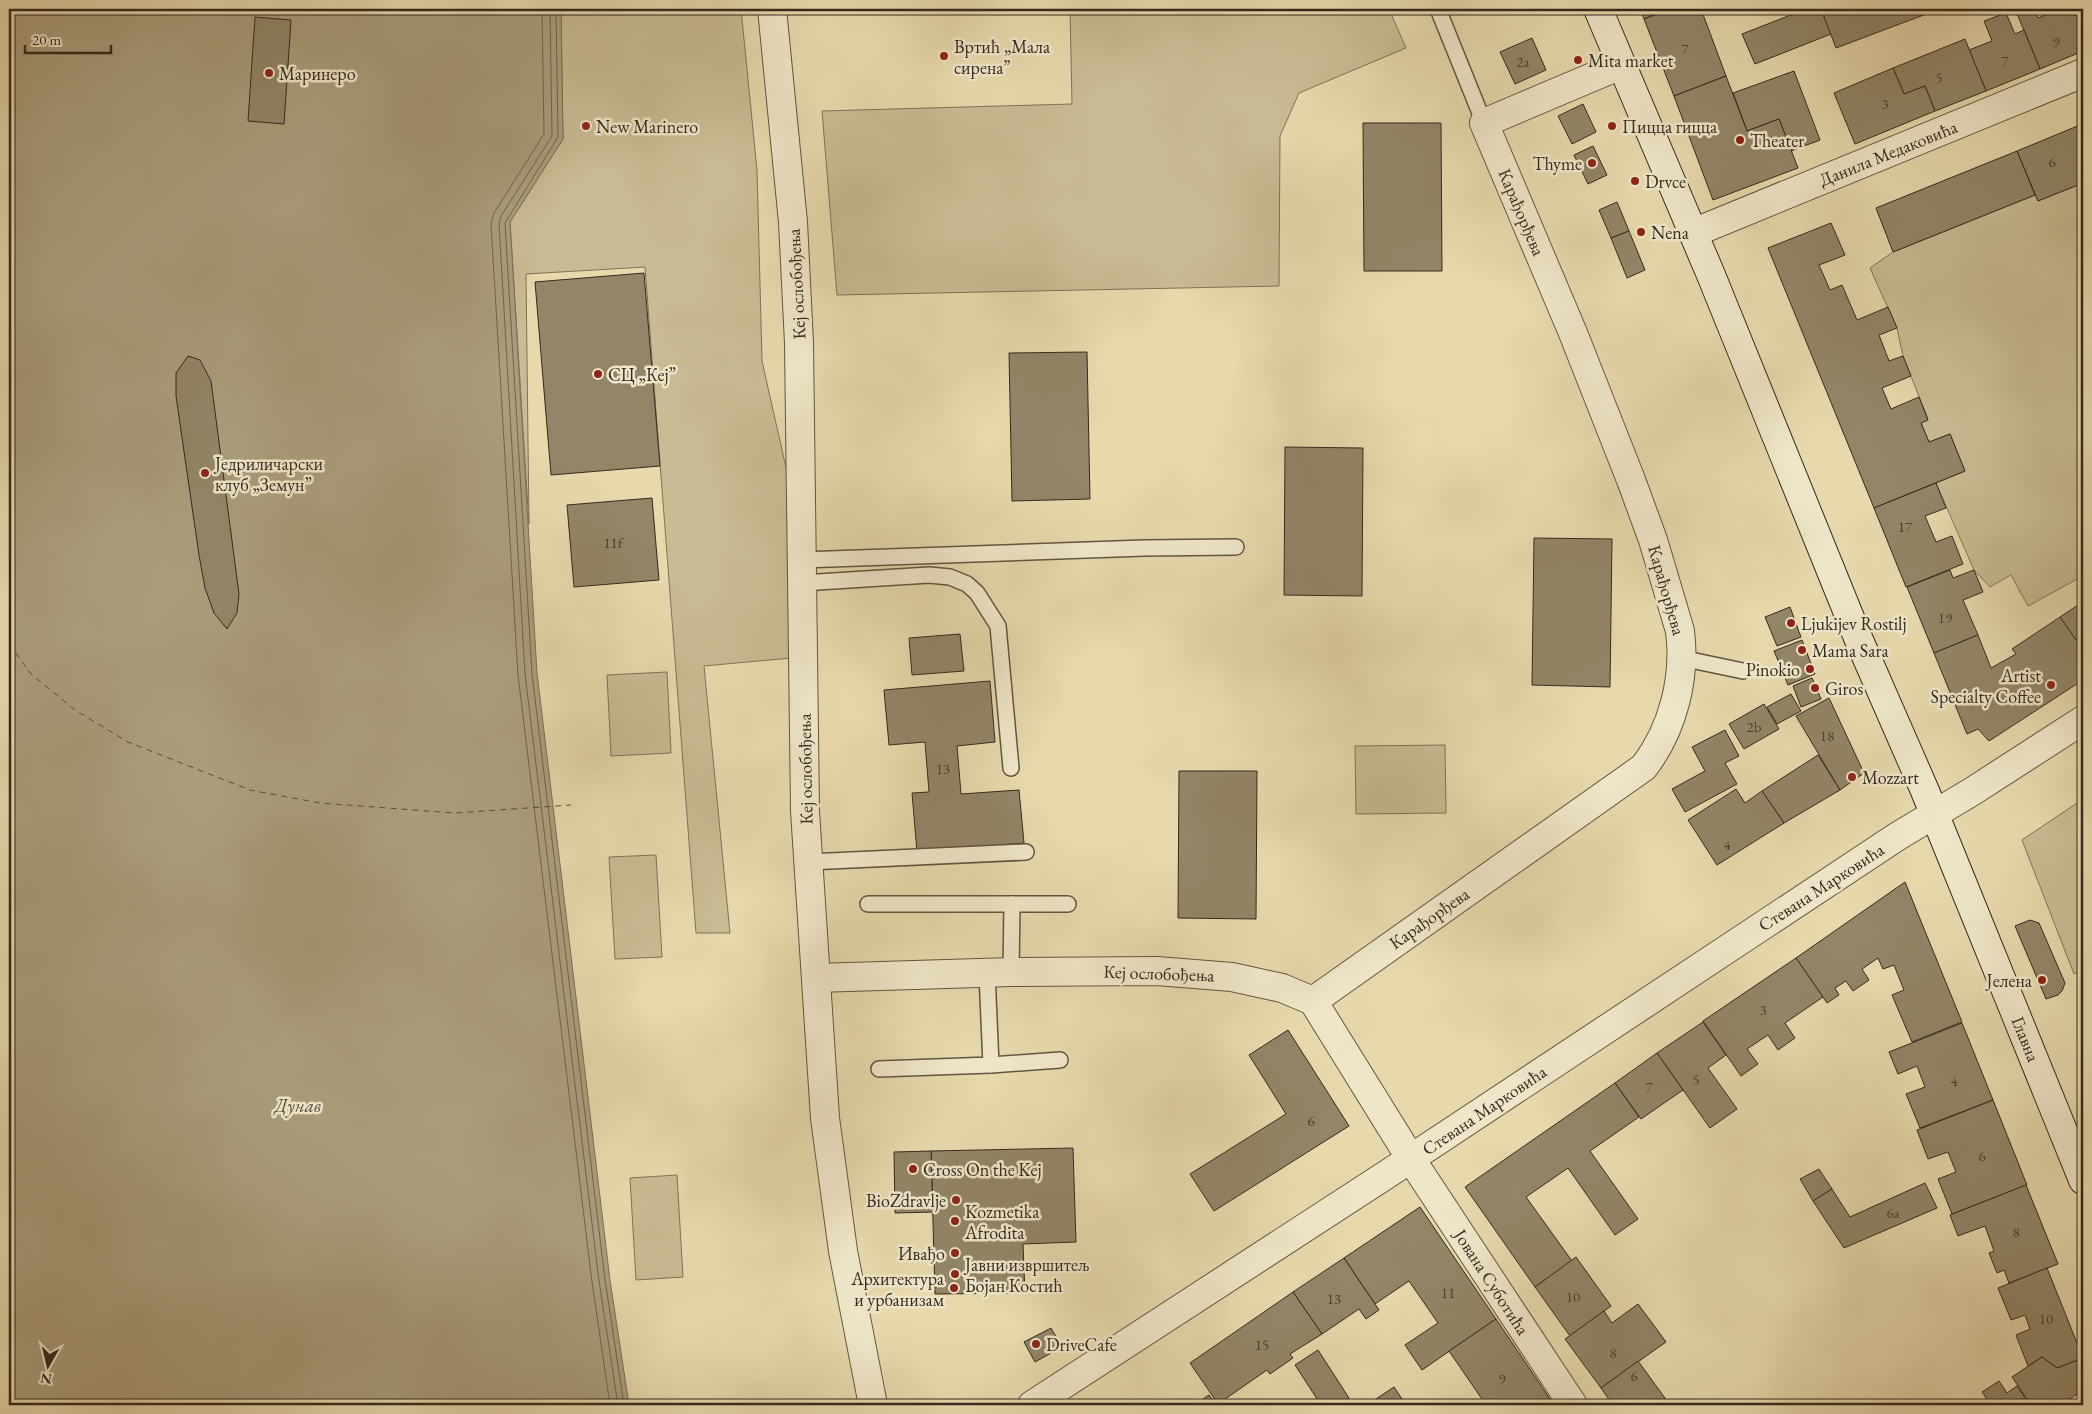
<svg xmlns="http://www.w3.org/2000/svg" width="2092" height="1414" font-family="'EB Garamond',serif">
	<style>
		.green { fill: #c9bb94; stroke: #7f725a }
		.water { fill: #aa9d7c; stroke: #7b6f57 }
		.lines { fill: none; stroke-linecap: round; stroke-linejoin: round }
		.shore { stroke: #70634e; stroke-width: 1 }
		.ferry { stroke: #584c3b; stroke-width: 1; stroke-dasharray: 6 5; stroke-linecap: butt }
		.building { fill: #928568; stroke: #35291f }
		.service-casing { stroke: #625542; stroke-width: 18 }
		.minor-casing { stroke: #625542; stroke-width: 30 }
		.tertiary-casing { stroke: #625542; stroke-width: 30 }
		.secondary-casing { stroke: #35291f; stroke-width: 30 }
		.service { stroke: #efe6c9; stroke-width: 15 }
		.minor { stroke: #efe6c9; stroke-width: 28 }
		.tertiary { stroke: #efe6c9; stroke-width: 28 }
		.secondary { stroke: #efe6c9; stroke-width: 28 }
		.poi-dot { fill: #8f2418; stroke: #efe6c9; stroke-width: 2 }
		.labels { text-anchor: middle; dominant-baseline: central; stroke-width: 5; stroke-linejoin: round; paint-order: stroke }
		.number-label { font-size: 15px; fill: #4c4031 }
		.poi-label { font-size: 18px; fill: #35291f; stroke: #efe6c9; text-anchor: start }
		.street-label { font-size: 18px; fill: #35291f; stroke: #efe6c9 }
		.water-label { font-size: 19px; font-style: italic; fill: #584c3b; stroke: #efe6c9 }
	</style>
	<rect width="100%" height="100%" fill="#e7d9ac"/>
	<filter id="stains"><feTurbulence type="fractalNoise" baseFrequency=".004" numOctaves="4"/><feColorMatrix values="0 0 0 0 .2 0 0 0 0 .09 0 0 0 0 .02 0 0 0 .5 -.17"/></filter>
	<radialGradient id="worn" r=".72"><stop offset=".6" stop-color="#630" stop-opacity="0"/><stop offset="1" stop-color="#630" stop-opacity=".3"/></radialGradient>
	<g class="green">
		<path d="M561,9H741L757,170L762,361L789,481L791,658L704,666L730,933H696L645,267L526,274L529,524L510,222L563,139Z"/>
		<path d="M1070,9H1389L1406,48L1299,93L1280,136L1279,286L837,295L822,111L1072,104Z"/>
		<path d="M2083,183V576L2028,606L2011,575L1990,587L1974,570L1936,483L1965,471L1950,434L1929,442L1921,423L1928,419L1903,356L1897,328L1870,268L1893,252L2035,195L2038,201Z"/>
		<path d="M667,672L671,753L611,756L607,675Z"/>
		<path d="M1445,745L1446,813L1356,814L1355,746Z"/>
		<path d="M2083,799V970L2074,974L2022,840Z"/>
		<path d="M656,855L662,957L615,959L609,857Z"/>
		<path d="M677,1175L683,1277L636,1280L630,1178Z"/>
	</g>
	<path class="water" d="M9,9H561L563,139L510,222L537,673L610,1280L629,1405H9Z"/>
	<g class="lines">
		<g class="shore">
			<path d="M542,9L544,134L494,213L491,224L518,675L592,1282L610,1405"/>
			<path d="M550,9L552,136L501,216L499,223L525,674L599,1281L618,1405"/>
			<path d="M556,9L558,137L505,223L532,674L605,1280L624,1405"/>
		</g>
		<path class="ferry" d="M9,644L31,674L75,710L128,742L250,790L320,803L455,813L571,805"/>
	</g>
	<g class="building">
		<path d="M1640,9H1670L1644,19Z"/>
		<path d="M1670,9H1701L1726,76L1674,96L1644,19Z"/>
		<path d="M1806,9H1821L1831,34L1755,64L1742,34Z"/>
		<path d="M1821,9H1927L1929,13L1836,48Z"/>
		<path d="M2015,9H2034L2038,18L2061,9H2083V51L2040,69Z"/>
		<path d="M2006,13L2015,34L2024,30L2040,69L1986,91L1969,50L1992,41L1984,21Z"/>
		<path d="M255,17L291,20L284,124L248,121Z"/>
		<path d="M1532,38L1546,70L1515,84L1500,52Z"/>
		<path d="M1965,39L1986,91L1935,111L1925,86L1904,94L1893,68Z"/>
		<path d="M1893,68L1904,94L1925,86L1935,111L1855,144L1834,93Z"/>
		<path d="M1794,71L1820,140L1791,151L1779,119L1747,131L1733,93Z"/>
		<path d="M1726,76L1747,131L1779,119L1798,168L1713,200L1674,96Z"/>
		<path d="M1583,104L1596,132L1572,144L1558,116Z"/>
		<path d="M1363,123H1441L1442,271H1364Z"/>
		<path d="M2080,125L2083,133V170L2082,171L2083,183L2038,201L2017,151Z"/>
		<path d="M1593,146L1607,175L1588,184L1574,155Z"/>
		<path d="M2017,151L2035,195L1893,252L1876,208Z"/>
		<path d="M1617,202L1629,231L1611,238L1599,210Z"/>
		<path d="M1831,223L1845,255L1819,265L1830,290L1842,285L1857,320L1888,307L1897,328L1879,335L1889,361L1903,356L1911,376L1882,388L1891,409L1919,397L1928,420L1921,423L1929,442L1950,434L1965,471L1874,508L1768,248Z"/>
		<path d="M1629,231L1645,270L1627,278L1611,238Z"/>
		<path d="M644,273L660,466L551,475L535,282Z"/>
		<path d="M1087,352L1090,499L1012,501L1009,353Z"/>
		<path d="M188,356L200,360L211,381L239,594L237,613L227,629L214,613L205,588L199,555L176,396V373Z"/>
		<path d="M1285,447L1363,448L1362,596L1284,595Z"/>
		<path d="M1936,483L1946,508L1925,516L1936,542L1952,536L1963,564L1906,587L1874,508Z"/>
		<path d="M652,498L659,580L574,587L567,505Z"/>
		<path d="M1534,538L1612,539L1610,687L1532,685Z"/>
		<path d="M1950,570L1953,578L1974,570L1983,592L1963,600L1978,635L1934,653L1907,587Z"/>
		<path d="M2078,605L2083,612V650L2060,617Z"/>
		<path d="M1790,607L1801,637L1777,646L1765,617Z"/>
		<path d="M2060,617L2083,650V680L1989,741L1978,729L1967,734L1934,653L1978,635L1991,668L2016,654L2012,649Z"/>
		<path d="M960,634L964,671L912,675L909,638Z"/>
		<path d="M1802,640L1815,674L1788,685L1774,651Z"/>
		<path d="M1812,678L1821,699L1801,707L1793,686Z"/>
		<path d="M990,681L995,742L957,746L961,794L1019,790L1024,843L917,852L912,793L929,792L925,742L889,745L884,690Z"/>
		<path d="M1791,694L1801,711L1777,724L1767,707Z"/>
		<path d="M1829,698L1864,773L1840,790L1796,716Z"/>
		<path d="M1764,704L1779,729L1744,749L1729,724Z"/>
		<path d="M1725,730L1739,756L1725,763L1737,784L1685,812L1672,789L1705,771L1692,747Z"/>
		<path d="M1818,755L1840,790L1784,823L1762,791Z"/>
		<path d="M1179,771H1257L1256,919L1178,918Z"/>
		<path d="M1736,789L1745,803L1762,791L1784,823L1717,865L1688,820Z"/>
		<path d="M1905,882L1962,1022L1912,1042L1892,995L1904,990L1894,965L1883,969L1878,958L1862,969L1869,980L1853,991L1846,981L1835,988L1839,995L1827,1003L1796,958Z"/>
		<path d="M2030,920L2039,923L2065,983L2062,991L2058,995L2046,999L2015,926Z"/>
		<path d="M1796,958L1823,997L1785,1023L1795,1038L1778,1050L1768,1035L1747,1049L1758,1064L1741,1076L1703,1021Z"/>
		<path d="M1703,1022L1726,1055L1708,1068L1737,1109L1710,1128L1657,1053Z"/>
		<path d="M1962,1023L1993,1100L1920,1128L1906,1094L1925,1087L1917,1066L1898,1074L1889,1052Z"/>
		<path d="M1288,1030L1349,1126L1214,1211L1190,1174L1286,1114L1249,1055Z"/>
		<path d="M1657,1053L1683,1090L1641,1119L1615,1083Z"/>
		<path d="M1615,1083L1639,1117L1590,1151L1638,1219L1615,1235L1568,1168L1526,1197L1572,1261L1535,1287L1465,1187Z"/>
		<path d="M1993,1100L2027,1185L1952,1214L1938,1179L1956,1172L1948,1152L1928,1159L1917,1130Z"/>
		<path d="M1073,1148L1076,1242L1023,1244L1025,1293L935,1294L931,1151Z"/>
		<path d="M931,1151L933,1212L895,1213L894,1152Z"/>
		<path d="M1819,1169L1832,1189L1813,1201L1800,1179Z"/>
		<path d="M1925,1183L1937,1208L1844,1248L1813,1201L1832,1189L1850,1217Z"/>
		<path d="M2026,1185L2058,1264L2009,1283L2004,1270L1997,1273L1989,1253L1994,1251L1985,1226L1958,1236L1950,1215Z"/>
		<path d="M1420,1207L1496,1319L1422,1370L1405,1345L1438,1323L1409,1281L1375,1304L1344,1258Z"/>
		<path d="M1576,1257L1611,1306L1570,1336L1535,1287Z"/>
		<path d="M1344,1258L1379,1310L1366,1319L1359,1309L1322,1334L1293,1292Z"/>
		<path d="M2047,1268L2083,1358L2057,1368L2042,1357L2028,1366L2016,1335L2030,1329L2025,1315L2011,1320L1998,1288Z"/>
		<path d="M1293,1292L1322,1334L1290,1354L1293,1358L1270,1374L1267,1370L1218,1404L1190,1363Z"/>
		<path d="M1638,1304L1666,1342L1601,1388L1565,1339L1604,1311L1612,1323Z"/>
		<path d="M1496,1319L1554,1405H1486L1449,1351Z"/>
		<path d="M1051,1328L1062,1347L1035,1362L1024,1342Z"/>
		<path d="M1318,1350L1349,1398L1338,1405H1321L1295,1365Z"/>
		<path d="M2042,1357L2057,1368L2083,1358V1390L2061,1405H2031L2012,1377Z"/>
		<path d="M1638,1361L1670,1405H1613L1601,1388Z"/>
		<path d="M1999,1381L2007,1393L2017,1386L2030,1405H1991L1982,1392Z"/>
		<path d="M1394,1387L1406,1405H1367Z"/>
		<path d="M1209,1395L1216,1405H1194Z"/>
	</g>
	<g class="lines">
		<g class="service-casing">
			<g id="service">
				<path d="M1438,9L1484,123"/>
				<path d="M801,560L1144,548L1236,547"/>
				<path d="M802,583L929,575L950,577L967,584L977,593L998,626L1011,768"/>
				<path d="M1681,658L1743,671"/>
				<path d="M808,862L1026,852"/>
				<path d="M868,904H1068"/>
				<path d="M1011,972L1012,904"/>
				<path d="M991,1065L1060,1060"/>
				<path d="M879,1069L991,1065L987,973"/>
			</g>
		</g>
		<g class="minor-casing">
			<g id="minor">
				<path d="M772,9L793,222L799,343L805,811L825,1118L843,1251L873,1405"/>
				<path d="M1693,233L2083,73"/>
				<path d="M816,978L1011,972L1157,971L1232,977L1282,988L1313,1001L1411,1159L1573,1405"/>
				<path d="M1313,1001L1644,767C1673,729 1686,678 1680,631L1653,540L1631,480L1573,333L1484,123L1621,65"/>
			</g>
		</g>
		<g class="tertiary-casing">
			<path id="tertiary" d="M1032,1405L1392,1171L1898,836L1973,791L2083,720"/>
		</g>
		<g class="secondary-casing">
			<path id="secondary" d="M1598,9L1711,275L1859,640L1925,791L2083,1180"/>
		</g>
		<use href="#service" class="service"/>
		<use href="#minor" class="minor"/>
		<use href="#tertiary" class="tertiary"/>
		<use href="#secondary" class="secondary"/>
	</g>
	<g class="poi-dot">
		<circle cx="944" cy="56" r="5"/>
		<circle cx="1578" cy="60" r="5"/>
		<circle cx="269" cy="73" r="5"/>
		<circle cx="586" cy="126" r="5"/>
		<circle cx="1612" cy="126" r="5"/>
		<circle cx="1740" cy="140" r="5"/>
		<circle cx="1592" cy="163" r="5"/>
		<circle cx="1635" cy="181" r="5"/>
		<circle cx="1641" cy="232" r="5"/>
		<circle cx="598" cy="374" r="5"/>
		<circle cx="205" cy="473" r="5"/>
		<circle cx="1791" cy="623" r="5"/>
		<circle cx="1802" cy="650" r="5"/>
		<circle cx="1810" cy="669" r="5"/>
		<circle cx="2051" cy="685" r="5"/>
		<circle cx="1815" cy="688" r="5"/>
		<circle cx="1852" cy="777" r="5"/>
		<circle cx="2042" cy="980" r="5"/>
		<circle cx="913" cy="1169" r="5"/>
		<circle cx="956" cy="1200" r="5"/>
		<circle cx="955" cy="1221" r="5"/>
		<circle cx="955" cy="1253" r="5"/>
		<circle cx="955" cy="1274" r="5"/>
		<circle cx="954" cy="1288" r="5"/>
		<circle cx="1036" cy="1344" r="5"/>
	</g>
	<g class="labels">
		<g class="number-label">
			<text x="2056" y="41">9</text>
			<text x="1685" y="48">7</text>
			<text x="2005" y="60">7</text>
			<text x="1523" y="61">2a</text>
			<text x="1939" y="77">5</text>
			<text x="1885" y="103">3</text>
			<text x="2052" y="161">6</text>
			<text x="1905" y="526">17</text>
			<text x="613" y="542">11f</text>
			<text x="1945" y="617">19</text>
			<text x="1754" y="726">2b</text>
			<text x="1827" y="735">18</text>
			<text x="943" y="768">13</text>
			<text x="1727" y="844">4</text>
			<text x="1763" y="1009">3</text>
			<text x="1696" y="1079">5</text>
			<text x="1954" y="1080">4</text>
			<text x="1649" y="1086">7</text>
			<text x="1311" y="1120">6</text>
			<text x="1982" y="1155">6</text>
			<text x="1893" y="1212">6a</text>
			<text x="2016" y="1231">8</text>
			<text x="1448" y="1292">11</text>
			<text x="1573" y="1296">10</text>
			<text x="1334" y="1298">13</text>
			<text x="2046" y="1318">10</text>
			<text x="1262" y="1344">15</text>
			<text x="1613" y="1352">8</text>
			<text x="1634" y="1375">6</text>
			<text x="1502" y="1378">9</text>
		</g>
		<g class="poi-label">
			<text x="954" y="46">Вртић „Мала<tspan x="954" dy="21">сирена”</tspan></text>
			<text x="1588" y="60">Mita market</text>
			<text x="279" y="73">Маринеро</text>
			<text x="596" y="126">New Marinero</text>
			<text x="1622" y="126">Пицца гицца</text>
			<text x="1750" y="140">Theater</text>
			<text x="1582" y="163" text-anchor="end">Thyme</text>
			<text x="1645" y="181">Drvce</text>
			<text x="1651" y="232">Nena</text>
			<text x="608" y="374">СЦ „Кеј”</text>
			<text x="215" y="463">Једриличарски<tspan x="215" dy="21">клуб „Земун”</tspan></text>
			<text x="1801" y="623">Ljukijev Rostilj</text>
			<text x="1812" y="650">Mama Sara</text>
			<text x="1800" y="669" text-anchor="end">Pinokio</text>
			<text x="2041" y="675" text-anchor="end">Artist<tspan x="2041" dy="21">Specialty Coffee</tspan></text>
			<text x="1825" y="688">Giros</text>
			<text x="1862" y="777">Mozzart</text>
			<text x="2032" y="980" text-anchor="end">Јелена</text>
			<text x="923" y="1169">Cross On the Kej</text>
			<text x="946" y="1200" text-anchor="end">BioZdravlje</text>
			<text x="965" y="1211">Kozmetika<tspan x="965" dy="21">Afrodita</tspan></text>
			<text x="945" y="1253" text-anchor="end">Ивађо</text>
			<text x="965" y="1264">Јавни извршитељ<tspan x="965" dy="21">Бојан Костић</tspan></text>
			<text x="944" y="1278" text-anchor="end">Архитектура<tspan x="944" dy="21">и урбанизам</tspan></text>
			<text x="1046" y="1344">DriveCafe</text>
		</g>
		<g class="street-label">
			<text transform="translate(1888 153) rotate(-22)">Данила Медаковића</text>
			<text transform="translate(1522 212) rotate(67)">Карађорђева</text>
			<text transform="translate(796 284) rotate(-93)">Кеј ослобођења</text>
			<text transform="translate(1667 590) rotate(74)">Карађорђева</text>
			<text transform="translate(805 769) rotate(-91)">Кеј ослобођења</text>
			<text transform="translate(1821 887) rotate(-33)">Стевана Марковића</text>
			<text transform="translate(1429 918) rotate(-35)">Карађорђева</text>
			<text transform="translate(1159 973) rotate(2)">Кеј ослобођења</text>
			<text transform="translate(2026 1039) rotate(68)">Главна</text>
			<text transform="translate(1484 1110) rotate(-34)">Стевана Марковића</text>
			<text transform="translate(1492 1282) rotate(57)">Јована Суботића</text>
		</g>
		<g class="water-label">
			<text x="298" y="1105">Дунав</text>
		</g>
	</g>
	<rect width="2092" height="1414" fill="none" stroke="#e7d9ac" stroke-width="30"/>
	<rect x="10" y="10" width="2072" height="1394" fill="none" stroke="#35291f" stroke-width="2.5"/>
	<rect x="15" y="15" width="2062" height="1384" fill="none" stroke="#35291f"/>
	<g transform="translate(48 1366) rotate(188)" stroke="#efe6c9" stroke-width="4" paint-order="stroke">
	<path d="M0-4L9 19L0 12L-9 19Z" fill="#35291f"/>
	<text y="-8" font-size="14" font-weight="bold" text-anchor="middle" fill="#35291f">N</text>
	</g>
	<path d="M25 45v8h86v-8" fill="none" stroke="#35291f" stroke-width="2.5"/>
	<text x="32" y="45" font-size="15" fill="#35291f" stroke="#efe6c9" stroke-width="4" paint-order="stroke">20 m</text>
	<rect width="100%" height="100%" filter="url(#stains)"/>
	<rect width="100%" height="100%" fill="url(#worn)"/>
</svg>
